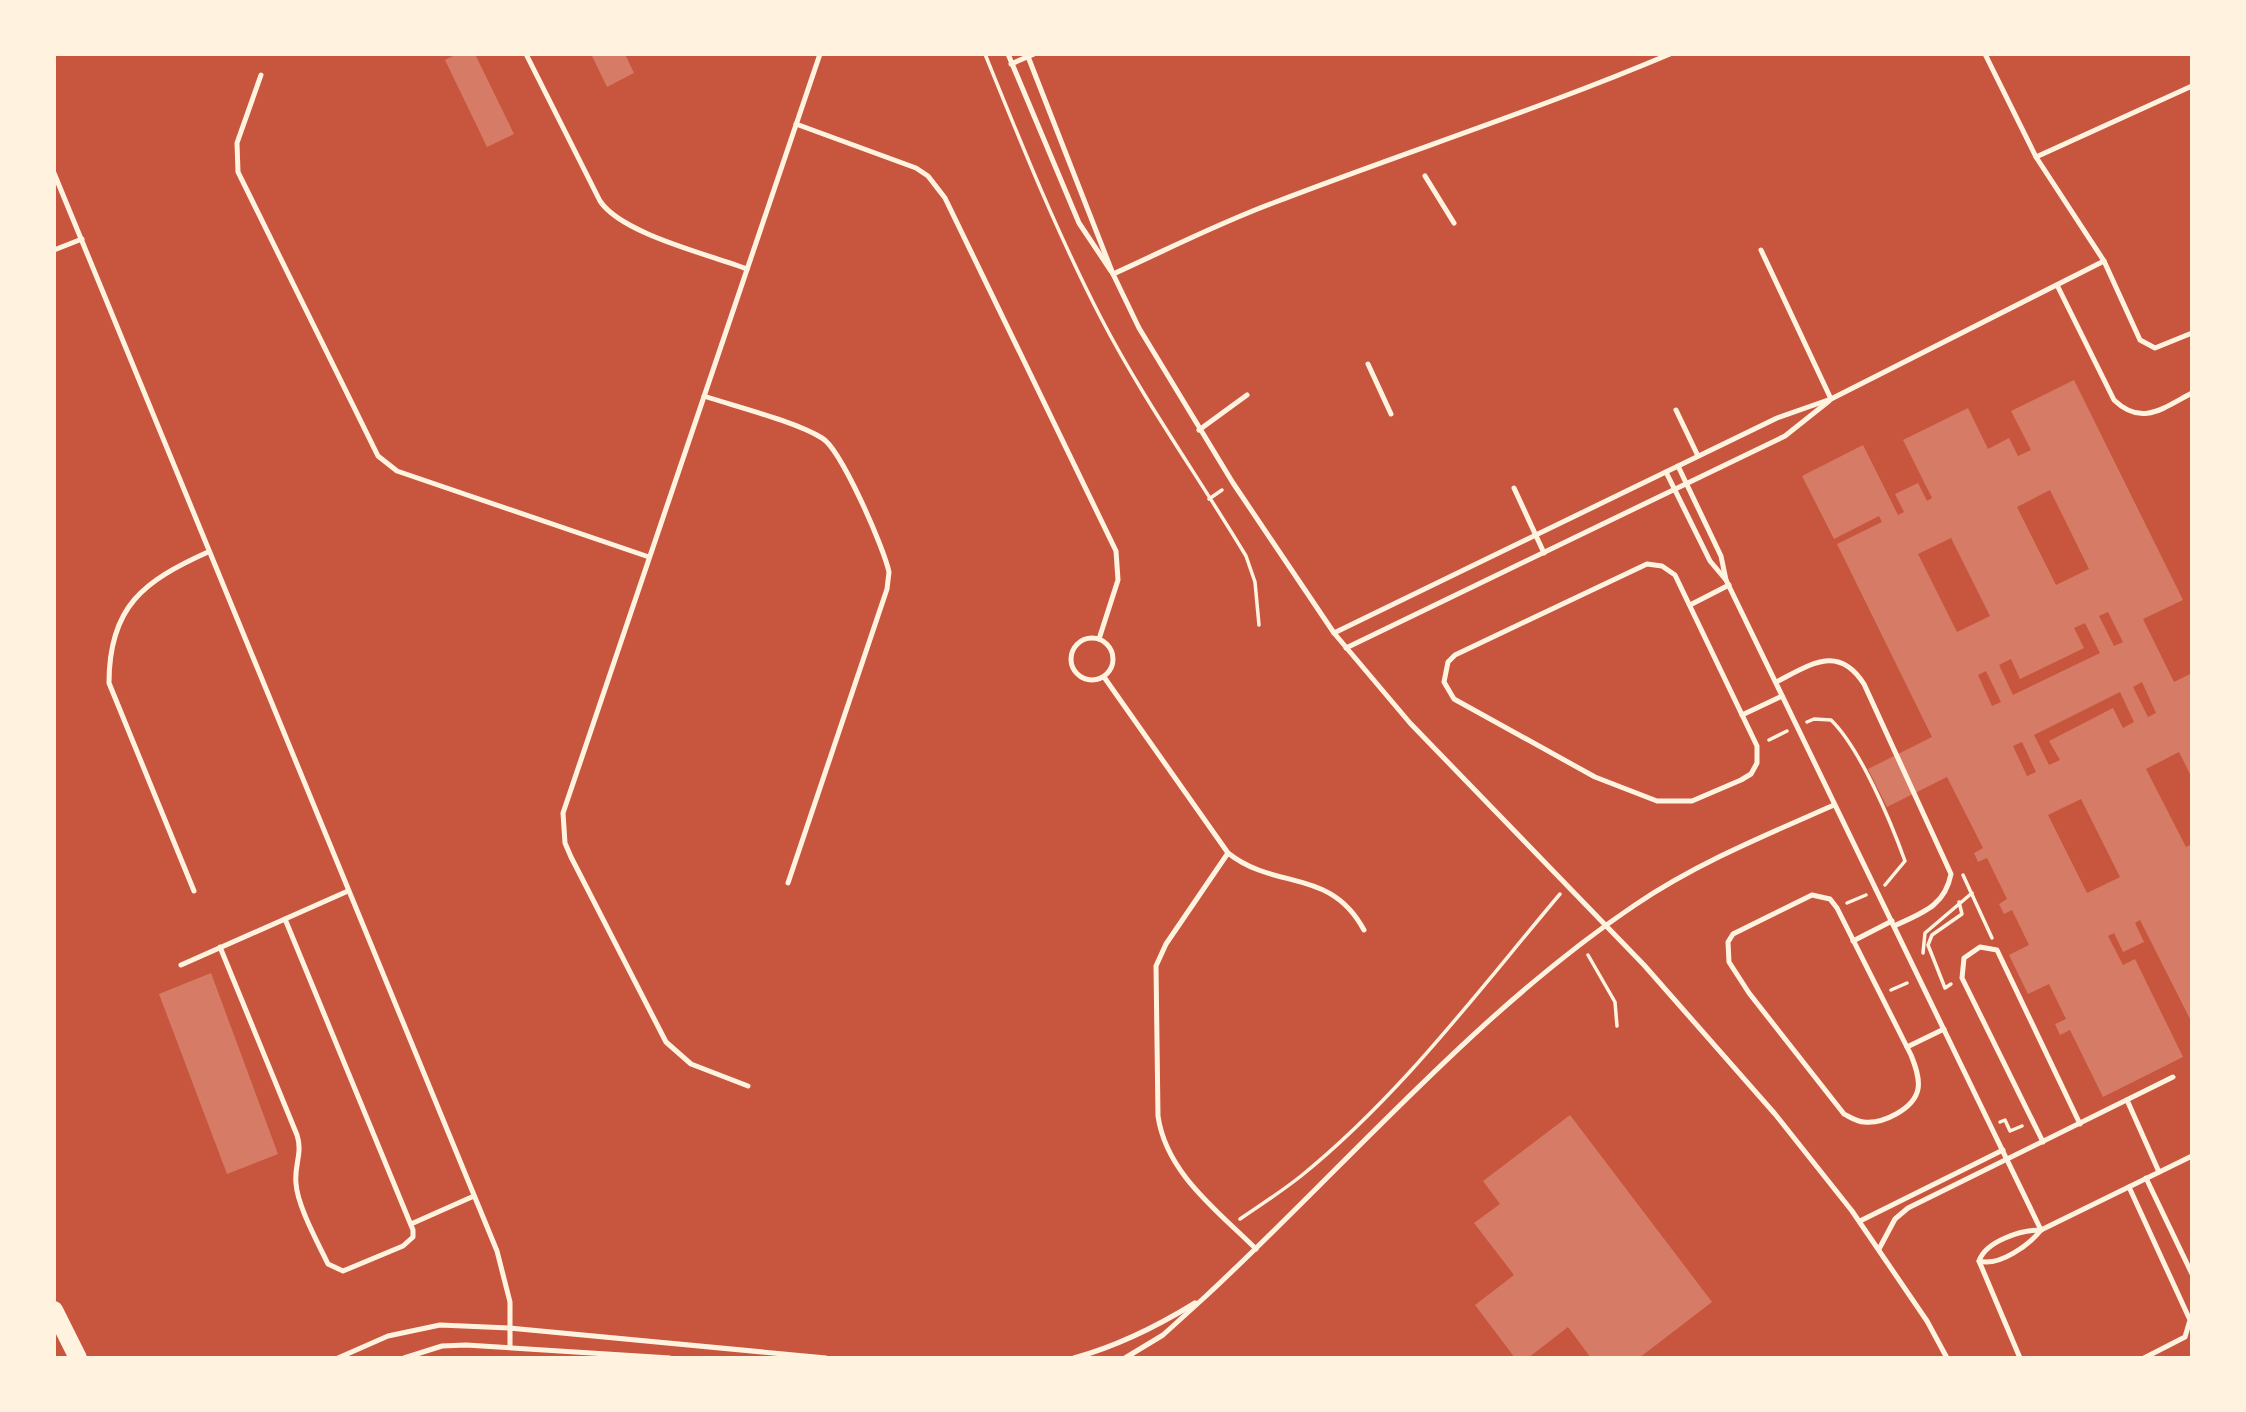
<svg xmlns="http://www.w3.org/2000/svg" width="2246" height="1412" font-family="'IBM Plex Sans',sans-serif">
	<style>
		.building { fill: #d67c66; fill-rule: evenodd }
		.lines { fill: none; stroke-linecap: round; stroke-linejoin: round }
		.path { stroke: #fff3e0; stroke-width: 3.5 }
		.service { stroke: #fff3e0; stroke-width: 5 }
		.primary { stroke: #fff3e0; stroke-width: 18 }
	</style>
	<rect width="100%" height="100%" fill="#c8553d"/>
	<g class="building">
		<path d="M457,54H475L514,134L487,147L445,60Z"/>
		<path d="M591,54H625L634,73L607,87Z"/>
		<path d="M2074,380L2183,600L2143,619L2174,682L2192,673V778L2179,752L2146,769L2186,847L2192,844V1023L2140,920L2135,923L2144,942L2123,952L2114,933L2108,936L2123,965L2135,959L2183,1057L2103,1097L2070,1030L2060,1035L2055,1024L2066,1019L2049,984L2028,994L2009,955L2029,945L2012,910L2004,914L1999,904L2007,899L1987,858L1978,862L1974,853L1983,848L1947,777L1887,807L1868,769L1932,737L1837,544L1882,522L1879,516L1834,539L1802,476L1863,445L1898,515L1904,512L1895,494L1918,483L1927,501L1932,498L1903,440L1968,408L1988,449L2009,438L2018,456L2031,450L2011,411ZM2050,490L2089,569L2056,585L2017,507ZM1951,538L1990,616L1957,632L1918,554ZM2108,612L2123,642L2114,646L2099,616ZM2085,623L2100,653L2013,695L1999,665L2011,659L2020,679L2084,648L2074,628ZM1986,671L2001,702L1992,706L1978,675ZM2142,682L2156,713L2148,717L2133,687ZM2120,692L2134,722L2123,728L2113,708L2049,741L2060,760L2049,765L2034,735ZM2022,742L2036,772L2027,776L2013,746ZM2081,799L2120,877L2087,893L2048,815Z"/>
		<path d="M211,973L278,1154L227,1174L159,994Z"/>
		<path d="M1570,1115L1712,1302L1639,1358H1591L1568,1327L1528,1358H1515L1475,1305L1514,1275L1474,1223L1500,1204L1483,1181Z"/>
	</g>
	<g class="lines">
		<g class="path">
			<path d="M985,54C1021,143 1057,233 1101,318C1144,401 1198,476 1246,556L1255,582L1259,625"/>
			<path d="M1209,499L1222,490"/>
			<path d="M1807,722L1814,719L1831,720C1860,748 1891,822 1905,861L1885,885"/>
			<path d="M1769,740L1787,731"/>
			<path d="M1963,875L1992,938"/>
			<path d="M1847,903L1866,895"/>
			<path d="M1923,953L1925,933L1972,893"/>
			<path d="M1588,955L1615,1002L1617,1026"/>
			<path d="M1951,984L1945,988L1928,945L1932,935L1962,914L1959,902"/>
			<path d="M1891,990L1907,983"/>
			<path d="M2000,1122L2005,1120L2010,1131L2022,1126"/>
			<path d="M1240,1219C1261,1205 1282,1191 1301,1176C1401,1095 1478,991 1560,894"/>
		</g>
		<g class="service">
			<path d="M526,54L600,201C622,234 708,254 747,269"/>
			<path d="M1008,54L1079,223L1111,271"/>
			<path d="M1027,54L1113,274L1139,328L1233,483L1334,633L1410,723L1644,965L1775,1114L1852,1211L1927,1321L1947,1358"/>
			<path d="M1985,54L2036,157L2104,261L2140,340L2155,348L2192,333"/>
			<path d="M2191,54L2192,55"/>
			<path d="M1011,64L1034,54"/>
			<path d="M261,75L237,143L238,172L378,456L397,471L649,557"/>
			<path d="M796,124L916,168L928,176L945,198L1116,551L1118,580L1099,639"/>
			<path d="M2036,157L2192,86"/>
			<path d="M54,173L497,1251L510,1302V1346"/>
			<path d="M1425,176L1454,223"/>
			<path d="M54,250L82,239"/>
			<path d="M1761,250L1831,399"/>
			<path d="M1113,274C1166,250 1219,223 1273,203C1405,152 1540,109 1670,54"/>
			<path d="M2057,285L2114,400C2142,427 2163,408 2192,393"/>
			<path d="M1368,364L1391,414"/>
			<path d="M704,396C737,407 794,421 822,438C841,449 884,548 889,572L887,589L788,883"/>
			<path d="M1676,410L1698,456"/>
			<path d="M1199,430L1247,395"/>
			<path d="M1678,466L1721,556L1726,580"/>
			<path d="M1666,472L1710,561L1726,580L2041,1230"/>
			<path d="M1514,488L1544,553"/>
			<path d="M1647,564L1662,566L1675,575L1757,746V763L1751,774L1741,780L1692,801H1657L1595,777L1454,699L1444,682L1448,662L1455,655Z"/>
			<path d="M1690,605L1729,585"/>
			<path d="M1334,633L1777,418L1831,399L2104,261"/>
			<circle cx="1092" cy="659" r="21"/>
			<path d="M1346,648L1785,436L1829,401"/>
			<path d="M1104,677L1228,853C1276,891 1330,867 1364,930"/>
			<path d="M1776,682C1810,665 1838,643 1864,684L1951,874C1945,906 1922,913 1894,926"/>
			<path d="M1742,715L1782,696"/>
			<path d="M1228,853L1166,944L1156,966L1158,1116C1166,1173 1218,1211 1256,1249"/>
			<path d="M194,891L109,683C109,606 144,581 208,552"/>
			<path d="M1812,895L1830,899L1837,908L1911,1055C1915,1065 1920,1078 1918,1089C1914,1109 1883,1124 1864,1122C1857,1122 1850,1117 1844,1114L1749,993L1729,962L1728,942L1733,934Z"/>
			<path d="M1853,941L1892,921"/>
			<path d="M220,947L297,1135C303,1153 294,1165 296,1183C297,1205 318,1243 328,1264L343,1271L403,1246L413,1237V1230L285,919"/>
			<path d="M181,965L348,891"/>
			<path d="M1907,1047L1944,1029"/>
			<path d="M748,1086L691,1064L666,1042L571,857L565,843L563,813L820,54"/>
			<path d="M2127,1100L2159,1172"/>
			<path d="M2043,1142L1962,978L1964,958L1980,947L1997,950L2080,1124"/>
			<path d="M2146,1178L2192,1274"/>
			<path d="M2129,1187L2190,1320L2185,1337L2144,1358"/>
			<path d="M1860,1221L2003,1150"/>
			<path d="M411,1224L474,1196"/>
			<path d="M1879,1249L1895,1219L1908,1208L2173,1077"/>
			<path d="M1979,1261C1999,1267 2029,1245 2041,1230L2192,1156"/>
			<path d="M338,1358L388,1336L440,1325L509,1328L826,1358"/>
			<path d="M404,1358L442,1346L466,1345L670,1358"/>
			<path d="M1074,1358C1118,1346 1156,1327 1195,1303"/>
			<path d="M1125,1358L1163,1335L1206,1296C1347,1165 1476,1012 1635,905C1697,863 1766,835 1834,805"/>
			<path d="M2020,1358L1979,1261C1986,1241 2021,1230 2041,1230"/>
		</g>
		<path class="primary" d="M54,1310L78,1358"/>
	</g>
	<rect width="2246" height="1412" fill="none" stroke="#fff3e0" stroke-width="112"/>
</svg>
